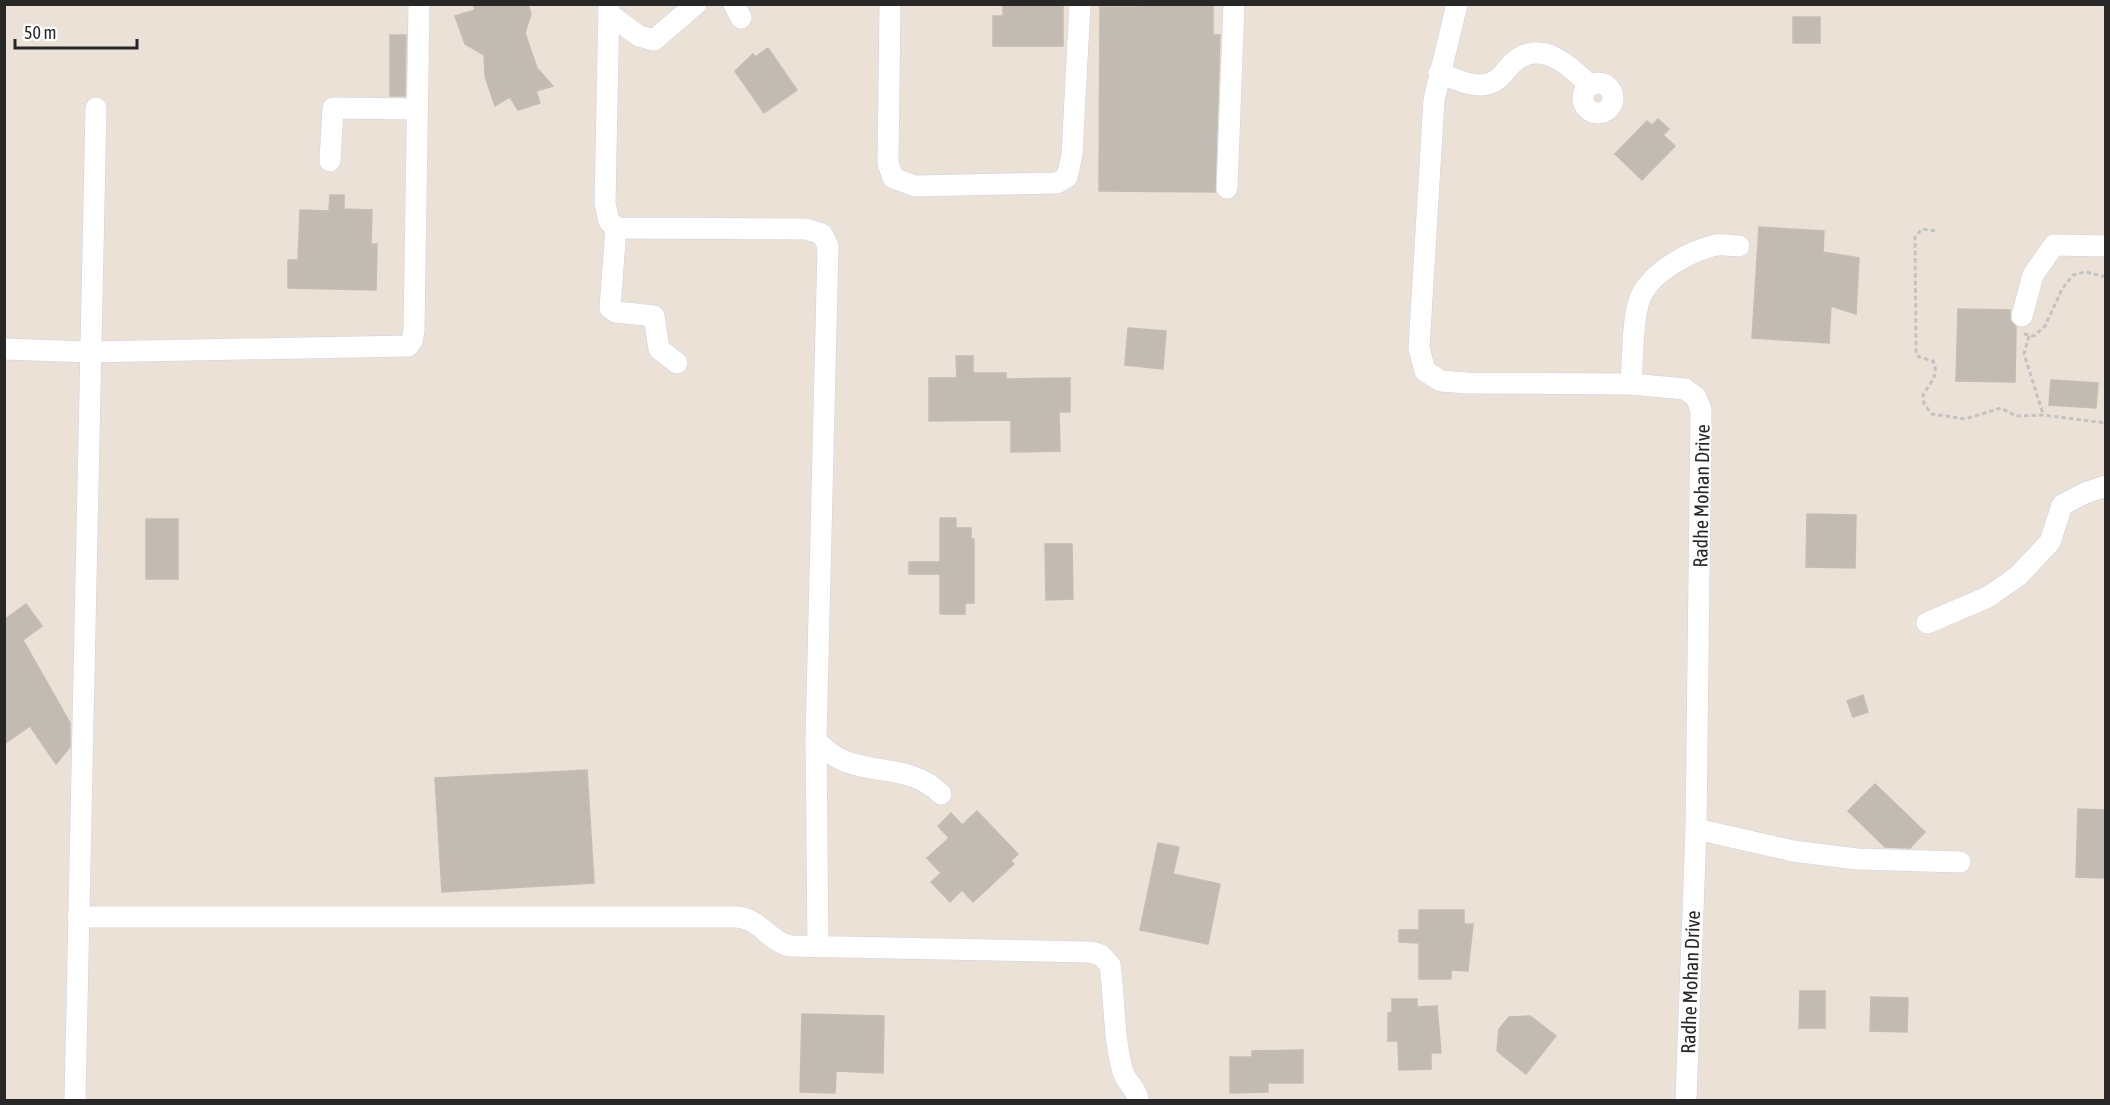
<svg xmlns="http://www.w3.org/2000/svg" width="2110" height="1105" font-family="'Asap Condensed',sans-serif">
	<style>
		.building { fill: #c2bbb4; stroke: #c6bdb1; stroke-width: 1.5 }
		.lines { fill: none; stroke-linecap: round; stroke-linejoin: round }
		.minor-casing { stroke: #cdd2e1; stroke-width: 22 }
		.path { stroke: #c3c3c3; stroke-width: 3; stroke-dasharray: 4.5 3; stroke-linecap: butt }
		.minor { stroke: #fff; stroke-width: 21 }
		.labels { text-anchor: middle; dominant-baseline: central; stroke-width: 4.5; stroke-linejoin: round; paint-order: stroke }
		.street-label { font-size: 20px; fill: #272727; stroke: #fff }
	</style>
	<rect width="100%" height="100%" fill="#ebe1d7"/>
	<g class="building">
		<path d="M473,4H528L531,14L525,33L537,68L553,86L536,91L540,103L518,110L510,97L495,106L485,76L484,55L465,44L455,16L475,10Z"/>
		<path d="M1003,4H1063V46H993V16H1003Z"/>
		<path d="M1138,4H1213V35H1220L1215,192L1099,191L1100,7H1138Z"/>
		<rect x="1793" y="17" width="27" height="26"/>
		<path d="M390,35H406L405,96H390Z"/>
		<path d="M768,48L797,90L764,113L735,71L753,54L755,57Z"/>
		<path d="M1658,119L1669,129L1663,135L1675,146L1642,180L1615,154L1647,121L1652,125Z"/>
		<path d="M330,195H344V209L372,210L371,244H377L376,290L288,288V260H298L300,210L329,211Z"/>
		<path d="M1759,227L1824,231L1823,252L1859,258L1856,314L1831,306L1829,343L1752,338Z"/>
		<path d="M1958,309L2010,310V320L2016,327L2015,382L1956,381Z"/>
		<path d="M1128,328L1166,331L1163,369L1125,365Z"/>
		<path d="M956,356H973V373H1006V379L1070,378V412H1059L1060,451L1011,452V420L929,421V378H957Z"/>
		<path d="M2051,380L2098,383L2096,408L2049,405Z"/>
		<path d="M1807,514L1856,515L1855,568L1806,567Z"/>
		<path d="M940,518H956V528H971V539H974V603H965V614H940V574H909V562H940Z"/>
		<rect x="146" y="519" width="32" height="60"/>
		<path d="M1045,544H1072L1073,599L1046,600Z"/>
		<path d="M26,604L42,626L23,640L70,723V747L56,764L30,726L4,744V620Z"/>
		<path d="M1863,695L1868,712L1853,717L1847,701Z"/>
		<path d="M587,770L594,883L442,892L435,778Z"/>
		<path d="M1875,784L1925,832L1910,848L1885,847L1848,811Z"/>
		<path d="M2078,809L2106,810V878L2076,877Z"/>
		<path d="M977,811L1018,854L1011,861L1014,864L973,902L962,890L950,902L931,882L941,873L927,858L949,838L938,826L951,813L962,825Z"/>
		<path d="M1158,843L1179,847L1173,874L1220,884L1208,944L1140,930Z"/>
		<path d="M1419,910H1464V924H1473L1468,971L1451,970V979H1419V943L1399,942V930H1419Z"/>
		<path d="M1800,991H1825V1028H1799Z"/>
		<path d="M1871,997L1908,998L1907,1032L1870,1031Z"/>
		<path d="M1392,999H1417V1007L1437,1006L1441,1053H1431V1069L1399,1070L1398,1041H1388V1013L1392,1012Z"/>
		<path d="M802,1014L884,1016L883,1073L836,1071L835,1093L800,1092Z"/>
		<path d="M1530,1016L1556,1036L1526,1074L1497,1051L1499,1029L1509,1017Z"/>
		<path d="M1303,1050V1083H1268V1092L1230,1093V1057H1252V1051Z"/>
	</g>
	<g class="lines">
		<g class="minor-casing">
			<g id="minor">
				<path d="M609,4L605,203L609,221L616,228L806,229L822,234L828,246L816,740L818,947"/>
				<path d="M734,4L741,18"/>
				<path d="M890,4L888,163L893,178L915,186L1057,183L1067,177L1072,155L1080,4"/>
				<path d="M1457,4L1434,100L1419,348L1425,371L1441,381L1467,383L1631,384L1685,389L1696,397L1701,410L1696,829L1686,1100"/>
				<path d="M609,14L639,36L654,40L696,4"/>
				<path d="M1439,73C1454,78 1472,88 1488,84C1502,80 1505,69 1515,61C1542,39 1572,67 1590,86"/>
				<circle cx="1598" cy="98" r="15"/>
				<path d="M330,161L333,108L418,109"/>
				<path d="M1227,188L1234,4"/>
				<path d="M616,228L610,308L616,312L654,316L659,349L677,363"/>
				<path d="M2022,316L2033,275L2054,245L2106,246"/>
				<path d="M4,349L90,352L408,346L412,341L414,331L419,4"/>
				<path d="M1631,384C1633,359 1632,323 1639,301C1648,273 1690,251 1716,245C1723,244 1732,246 1739,246"/>
				<path d="M1927,623L1988,597L2018,576L2050,542L2062,505L2085,493L2106,486"/>
				<path d="M816,740C854,784 902,756 941,794"/>
				<path d="M1696,829L1793,851L1857,859L1960,862"/>
				<path d="M78,917H737C761,919 769,942 791,946L1090,952L1101,955L1110,965C1115,1000 1113,1037 1123,1072C1126,1082 1137,1089 1138,1100"/>
				<path d="M75,1100L96,108"/>
			</g>
		</g>
		<g class="path">
			<path d="M1935,231L1922,229L1915,237L1916,353L1919,357L1933,361C1940,376 1930,382 1923,395L1924,404L1932,414L1965,419L2001,408L2016,416L2043,415L2106,423"/>
			<path d="M2024,334L2034,336L2045,326L2062,289L2073,275L2086,272L2106,277"/>
			<path d="M2029,336L2024,354L2043,414"/>
		</g>
		<use href="#minor" class="minor"/>
	</g>
	<g class="labels">
		<g class="street-label">
			<text transform="translate(1701 496) rotate(-89)">Radhe Mohan Drive</text>
			<text transform="translate(1690 982) rotate(-88)">Radhe Mohan Drive</text>
		</g>
	</g>
	<rect width="2110" height="1105" fill="none" stroke="#272727" stroke-width="12"/>
	<path d="M15 39v9h122v-9" fill="none" stroke="#272727" stroke-width="3"/>
	<text x="24" y="39" font-size="18" fill="#272727" stroke="#ffffff" stroke-width="4.5" paint-order="stroke">50 m</text>
</svg>
